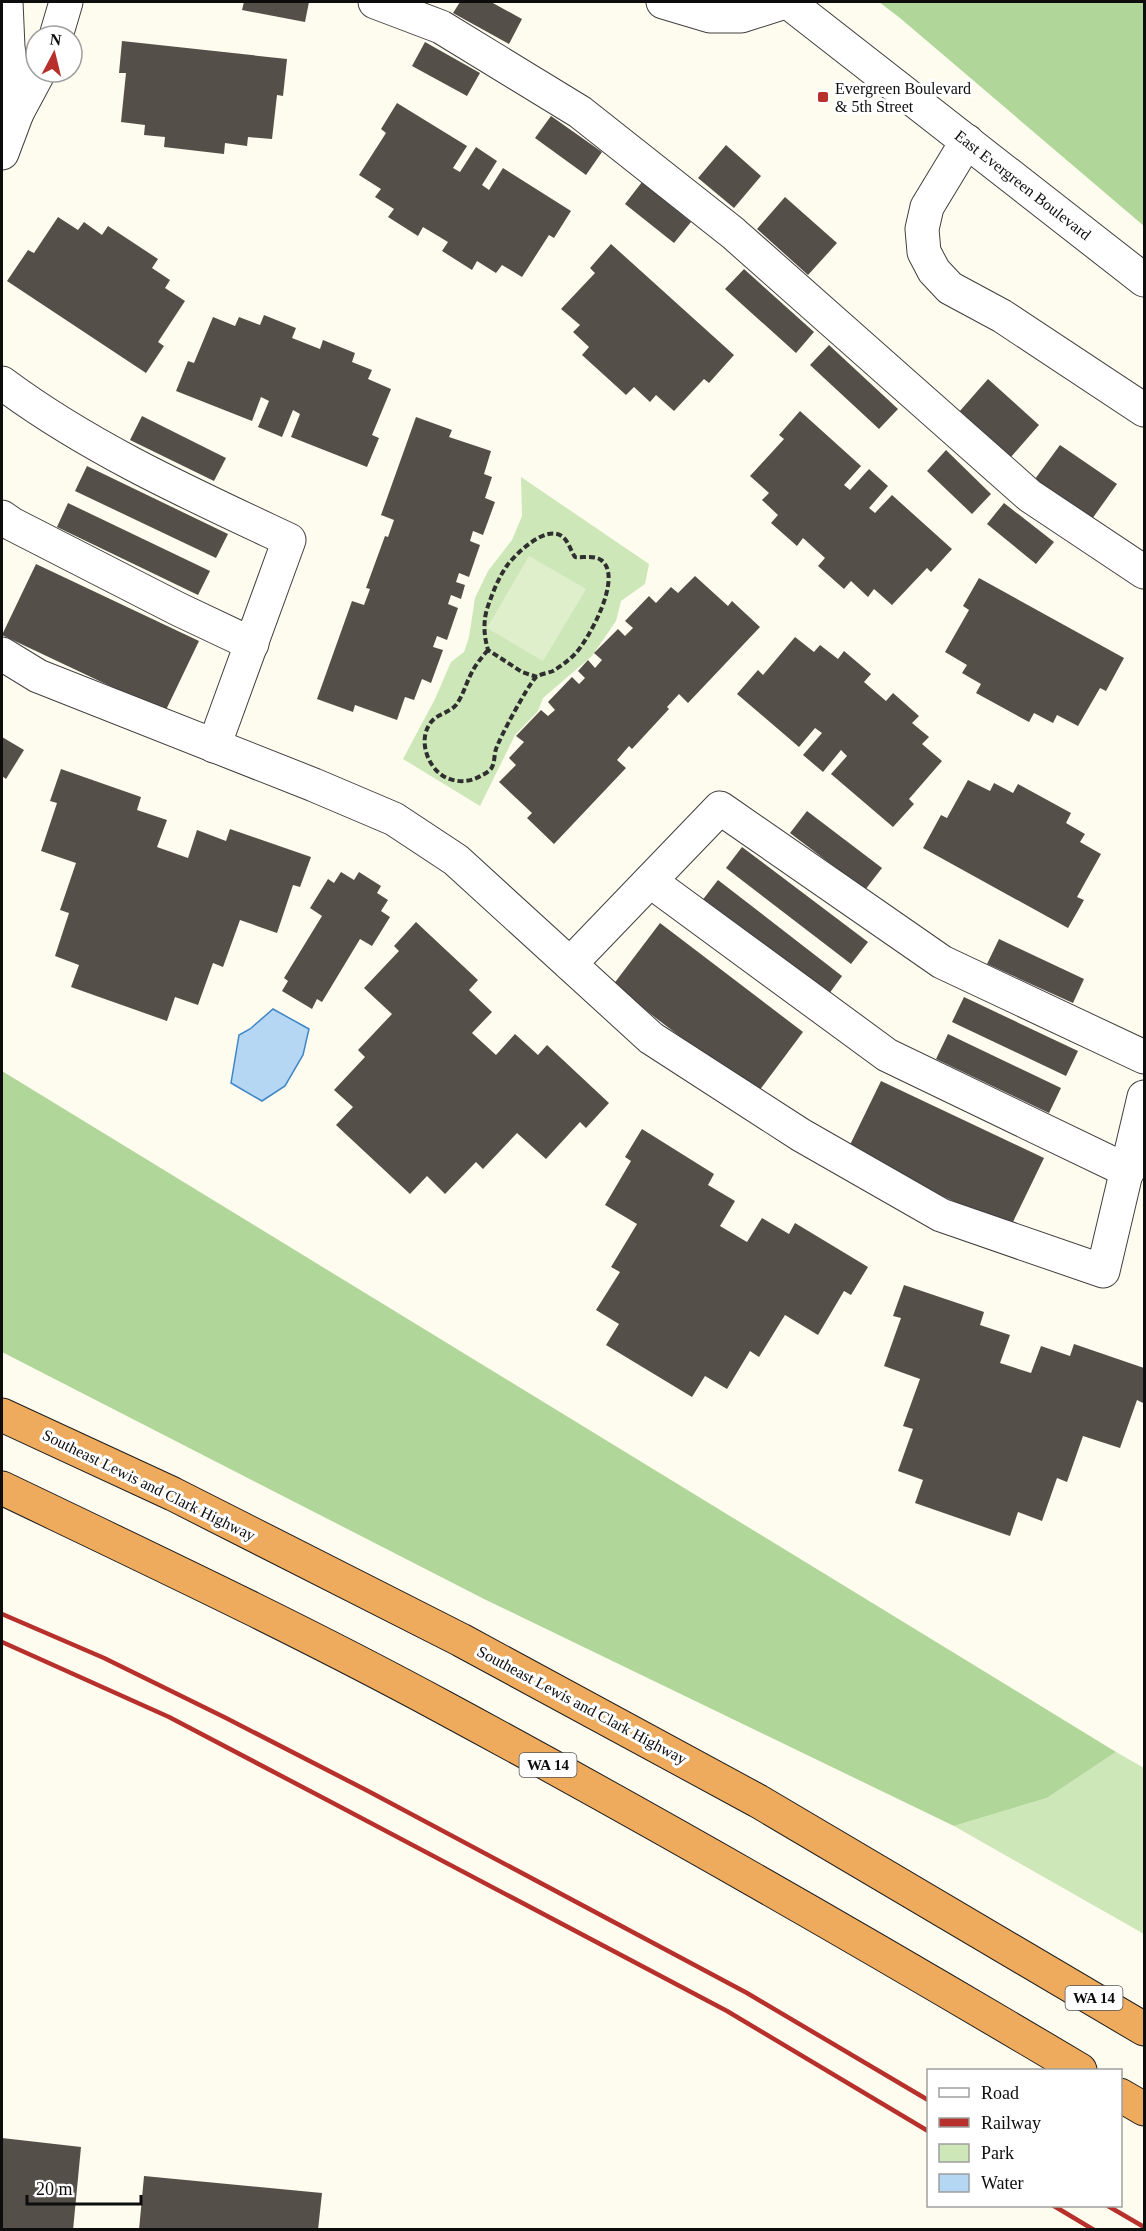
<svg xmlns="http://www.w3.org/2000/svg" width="1146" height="2231" font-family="'Times New Roman',serif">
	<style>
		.green { fill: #cde7b9 }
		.forest { fill: #b0d799 }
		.pitch { fill: #dfefcb }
		.water { fill: #b5d7f3; stroke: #3f86c7; stroke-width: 1.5 }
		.building { fill: #554f4a }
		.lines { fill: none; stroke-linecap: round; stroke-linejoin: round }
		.minor-casing { stroke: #404040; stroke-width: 35 }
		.highway-casing { stroke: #1e1e1e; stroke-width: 35 }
		.path { stroke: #2f2f2f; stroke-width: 4; stroke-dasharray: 6 3; stroke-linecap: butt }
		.minor { stroke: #fff; stroke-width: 33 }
		.highway { stroke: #eeab5d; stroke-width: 33 }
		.rail { stroke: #b7302b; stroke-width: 4.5 }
		.poi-dot { fill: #b7302b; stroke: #fff; stroke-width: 2 }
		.labels { text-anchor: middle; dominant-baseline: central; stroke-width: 6; stroke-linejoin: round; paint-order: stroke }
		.shield { fill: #fff; stroke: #565656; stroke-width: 1.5 }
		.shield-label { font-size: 15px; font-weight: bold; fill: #0d0d0d }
		.poi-label { font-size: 16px; fill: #0d0d0d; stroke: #fff; text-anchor: start }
		.street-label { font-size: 16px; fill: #0d0d0d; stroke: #fff }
	</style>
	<rect width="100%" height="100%" fill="#fefcee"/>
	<g class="green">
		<path d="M521,477L649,564L645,584L621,601L616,621L592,656L543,698L538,711L515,735L480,806L403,759L435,699L451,662L464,652L469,637L475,598L488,571L512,540L522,516Z"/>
		<path d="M1116,1752L1144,1768V1934L954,1826L1047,1798Z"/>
	</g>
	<g class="forest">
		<path d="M879,2H1144V226L900,18Z"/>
		<path d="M2,1071L1116,1752L1047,1798L954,1826L484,1599L2,1352Z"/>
	</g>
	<path class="pitch" d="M529,556L586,589L543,661L487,628Z"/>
	<path class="water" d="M273,1009L309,1029L303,1055L285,1086L262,1101L231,1083L239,1035L250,1029Z"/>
	<g class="building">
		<path d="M244,2H309L305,22L242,10Z"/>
		<path d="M460,2H491L522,19L509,44L453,13Z"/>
		<path d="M122,41L287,59L283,96L277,95L272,139L248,137L247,146L225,143L224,154L164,147L165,137L144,135L145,125L121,122L126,73H119Z"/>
		<path d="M425,42L480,73L467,96L412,66Z"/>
		<path d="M397,103L467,146L453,168L460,172L476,147L497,161L482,185L489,190L503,168L571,211L554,238L549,235L522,277L502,265L496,273L477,261L472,270L442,251L448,242L423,227L418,236L388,217L394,209L375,197L381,189L359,175L386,133L381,129Z"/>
		<path d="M551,116L602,152L586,175L535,138Z"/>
		<path d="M726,145L761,176L734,208L698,178Z"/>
		<path d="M642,182L691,222L674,243L625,204Z"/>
		<path d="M785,197L837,243L808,275L757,229Z"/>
		<path d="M58,217L78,230L84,222L102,235L108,226L158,259L152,268L170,280L165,288L185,301L158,342L164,346L146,373L7,281L28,250L34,253Z"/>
		<path d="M611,244L734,355L709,383L704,379L674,411L656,395L650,402L634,387L626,395L582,355L589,347L573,332L580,325L561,309L595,273L590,268Z"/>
		<path d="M744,269L814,332L796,353L725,289Z"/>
		<path d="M264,315L296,328L292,338L320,349L323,340L355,353L352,362L372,370L368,379L391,389L372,435L379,438L367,467L291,437L300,414L293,410L282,437L258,427L269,401L261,397L252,421L176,391L188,361L194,363L213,317L235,326L239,317L260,325Z"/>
		<path d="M829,345L898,409L879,429L810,365Z"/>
		<path d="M988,379L1039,425L1010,458L959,412Z"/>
		<path d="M800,411L861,466L844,485L850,490L869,469L888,486L869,508L875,513L892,495L952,549L931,572L927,568L892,605L874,589L868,597L851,581L844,589L818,566L825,558L803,538L797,546L771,523L778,515L762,500L769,493L750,476L784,439L779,435Z"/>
		<path d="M142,416L226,458L214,481L130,440Z"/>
		<path d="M416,417L452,430L449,437L491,451L484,474L492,477L485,498L495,502L483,535L473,531L470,541L480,545L469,577L459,573L456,582L465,585L461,599L451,595L448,604L458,608L447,640L437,636L433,647L443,650L431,683L422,679L414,700L405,697L397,720L355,705L353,712L317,699L352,601L364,605L370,589L366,588L385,536L388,537L394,520L381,515Z"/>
		<path d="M1060,445L1117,484L1092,519L1035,479Z"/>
		<path d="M946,450L991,494L972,514L927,471Z"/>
		<path d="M87,466L228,534L216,558L75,491Z"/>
		<path d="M68,503L210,571L198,595L57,527Z"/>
		<path d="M1004,503L1054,542L1036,564L987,524Z"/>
		<path d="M36,564L199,641L165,712L2,635Z"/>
		<path d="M695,576L728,606L732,601L760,627L688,703L679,694L667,707L669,709L632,749L629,746L617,760L626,768L554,844L527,818L532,813L499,782L516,765L509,758L524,742L516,736L541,710L548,716L555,710L548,702L572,677L579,684L585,678L578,671L588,660L595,668L602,660L594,653L618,629L625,636L633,628L625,621L649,596L656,603L671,587L678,593Z"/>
		<path d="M979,578L1124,658L1106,691L1100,688L1078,726L1057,715L1053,723L1034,713L1029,722L976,693L981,684L962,673L967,665L945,652L969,610L963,606Z"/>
		<path d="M795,637L814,652L820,645L838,659L844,651L871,674L864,682L886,701L893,693L919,716L912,723L929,737L922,744L942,761L909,799L914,804L893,827L831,774L847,756L841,750L823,772L803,755L822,733L815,728L799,747L737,694L758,670L763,675Z"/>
		<path d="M2,737L24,750L6,779L2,776Z"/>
		<path d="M61,769L141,797L137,810L167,820L157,847L188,858L197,830L226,841L230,829L311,857L300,887L293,885L277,933L240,920L223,967L213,963L198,1005L175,997L167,1021L71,987L79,965L55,956L69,913L60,910L76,863L41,851L57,803L50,801Z"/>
		<path d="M968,780L990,791L994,783L1013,793L1018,784L1071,813L1066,823L1085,834L1080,842L1101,854L1077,897L1084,900L1068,928L923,848L941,815L947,818Z"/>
		<path d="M807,811L882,868L865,890L790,833Z"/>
		<path d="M742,847L868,942L851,964L726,868Z"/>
		<path d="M341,872L354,880L359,872L381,886L377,893L388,900L381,911L390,917L372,946L360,939L322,1002L317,999L312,1009L282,991L288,981L284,978L322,916L310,908L328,879L334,883Z"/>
		<path d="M718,880L842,976L826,998L701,902Z"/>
		<path d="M416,922L478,980L469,990L492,1012L472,1033L496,1055L515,1034L538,1055L547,1045L609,1103L586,1128L580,1122L546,1159L517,1133L483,1169L476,1162L445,1194L427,1176L410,1194L336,1125L353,1107L334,1090L365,1057L358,1050L392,1014L364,988L399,951L394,946Z"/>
		<path d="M660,923L803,1032L756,1095L613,985Z"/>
		<path d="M999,939L1084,979L1073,1003L987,964Z"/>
		<path d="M964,997L1078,1051L1066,1076L952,1022Z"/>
		<path d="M948,1034L1061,1088L1049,1113L936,1059Z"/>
		<path d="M881,1081L1044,1158L1010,1228L847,1151Z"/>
		<path d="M642,1129L714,1174L708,1185L735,1201L720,1226L747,1242L762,1218L789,1234L795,1223L868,1267L851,1295L844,1291L818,1335L785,1315L759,1357L750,1351L727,1389L705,1376L692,1397L606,1345L619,1324L596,1310L620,1272L611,1267L637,1224L605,1205L631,1161L625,1157Z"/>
		<path d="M904,1285L984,1312L980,1325L1010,1335L1000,1363L1031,1373L1041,1346L1070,1356L1074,1344L1144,1368V1400L1143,1403L1137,1400L1120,1448L1083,1436L1067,1482L1057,1478L1042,1521L1018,1512L1010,1536L915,1503L923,1480L898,1471L913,1429L903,1426L920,1379L884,1366L901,1318L893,1316Z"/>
		<path d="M2,2138L81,2147L73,2230H2Z"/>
		<path d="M144,2176L322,2193L318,2230H139Z"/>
	</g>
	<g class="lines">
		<g class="minor-casing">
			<g id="minor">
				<path d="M6,2L8,47L17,113L39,72"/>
				<path d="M375,2L441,27L580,112L733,233L1030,496L1144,572"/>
				<path d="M663,2L710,16H741L785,2"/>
				<path d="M788,2L1144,280"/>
				<path d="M56,36L66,2"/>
				<path d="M967,141L927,207L922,229L924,252L934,271L950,288L1002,316L1144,410"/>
				<path d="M2,153L17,113"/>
				<path d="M2,383C89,448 191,494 289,540L214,746"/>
				<path d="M2,517L12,524L178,609L252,644"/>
				<path d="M2,654L38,676L314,785L394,819L456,860L651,1038L801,1135L941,1215L1103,1271L1144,1097"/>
				<path d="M650,881L887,1055L1128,1171"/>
				<path d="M570,964L720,808L942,962L1144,1057"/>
			</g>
		</g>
		<g class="highway-casing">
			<g id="highway">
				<path d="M2,1415L173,1494L461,1640L758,1801L1144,2029"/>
				<path d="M2,1488C150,1559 299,1629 443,1707C658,1823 870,1945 1080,2070"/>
				<path d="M1120,2095L1144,2109"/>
			</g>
		</g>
		<path class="path" d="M488,650C482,657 476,664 472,672C466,683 463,696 456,705C450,712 439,714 433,720C417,736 426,765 443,776C455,783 470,783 482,775C485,774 491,770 492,767C495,762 494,754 496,749C500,737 528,685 536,677C540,674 548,673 553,671C560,667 569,660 575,654C589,639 624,576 601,560C595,555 583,558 575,557C571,551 568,541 563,537C547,523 515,554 506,567C498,579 492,594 487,609C483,623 484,636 488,650L522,672L537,677"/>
		<use href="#minor" class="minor"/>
		<use href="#highway" class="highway"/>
		<g class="rail">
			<path d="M2,1614L104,1658L226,1718L368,1791L747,1993L928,2100"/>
			<path d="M2,1642L169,1717L331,1802L727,2011L928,2131"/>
			<path d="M1054,2206L1094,2230"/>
			<path d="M1108,2206L1144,2227"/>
		</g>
	</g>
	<rect class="poi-dot" x="817" y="91" width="12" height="12" rx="3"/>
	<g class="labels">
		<g class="shield">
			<rect x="519.5" y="1753" width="57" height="24" rx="4.5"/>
			<rect x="1065.5" y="1986" width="57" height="24" rx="4.5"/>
		</g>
		<g class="shield-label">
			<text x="548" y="1765">WA 14</text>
			<text x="1094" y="1998">WA 14</text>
		</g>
		<g class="poi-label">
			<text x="835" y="88">Evergreen Boulevard<tspan x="835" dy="18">&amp; 5th Street</tspan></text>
		</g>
		<g class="street-label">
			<text transform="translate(1023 185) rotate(38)">East Evergreen Boulevard</text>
			<text transform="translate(149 1485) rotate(26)">Southeast Lewis and Clark Highway</text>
			<text transform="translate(582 1705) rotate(28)">Southeast Lewis and Clark Highway</text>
		</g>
	</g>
	<rect width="1146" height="2231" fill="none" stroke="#0d0d0d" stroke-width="6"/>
	<rect x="927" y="2069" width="195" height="138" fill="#ffffff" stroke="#9e9e9e" stroke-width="1.5"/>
	<rect x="939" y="2088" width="30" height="9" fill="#ffffff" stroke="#9e9e9e" stroke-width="1.5"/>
	<text x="981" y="2099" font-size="18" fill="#0d0d0d">Road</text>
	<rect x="939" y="2118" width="30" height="9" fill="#b7302b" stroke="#9e9e9e" stroke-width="1.5"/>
	<text x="981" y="2129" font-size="18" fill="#0d0d0d">Railway</text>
	<rect x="939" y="2144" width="30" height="18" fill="#cde7b9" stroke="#9e9e9e" stroke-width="1.5"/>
	<text x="981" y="2159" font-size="18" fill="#0d0d0d">Park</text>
	<rect x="939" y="2174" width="30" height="18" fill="#b5d7f3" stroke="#9e9e9e" stroke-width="1.5"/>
	<text x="981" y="2189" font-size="18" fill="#0d0d0d">Water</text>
	<g transform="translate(54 54) rotate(7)"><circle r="28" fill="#ffffff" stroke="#9e9e9e" stroke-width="1.5"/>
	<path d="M0-4.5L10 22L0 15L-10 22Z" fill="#b7302b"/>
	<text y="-9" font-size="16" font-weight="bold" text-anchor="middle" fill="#0d0d0d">N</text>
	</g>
	<path d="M27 2195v9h114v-9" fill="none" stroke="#0d0d0d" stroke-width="3"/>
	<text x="36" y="2195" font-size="18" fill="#0d0d0d" stroke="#ffffff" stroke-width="4.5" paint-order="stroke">20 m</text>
</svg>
